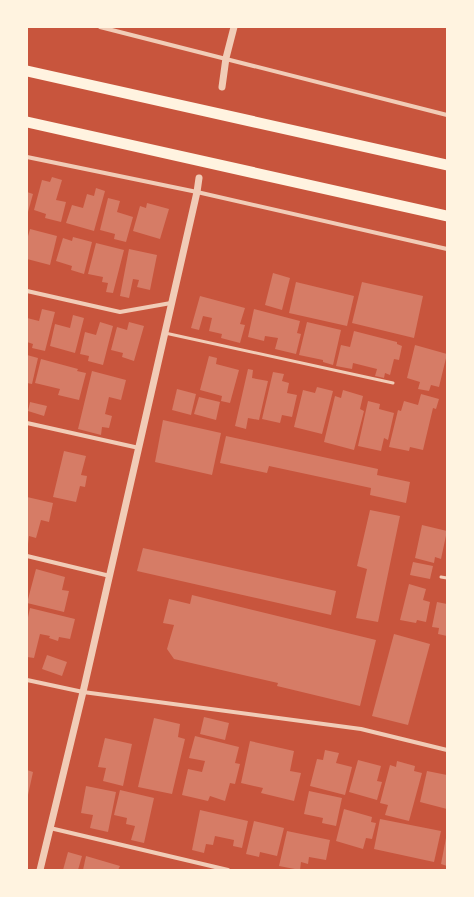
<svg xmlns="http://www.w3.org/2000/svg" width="474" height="897" font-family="Bitter,serif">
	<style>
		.building { fill: #d67c66 }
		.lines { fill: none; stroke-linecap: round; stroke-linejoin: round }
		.service { stroke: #f1ccb7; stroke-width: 3 }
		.minor { stroke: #f1ccb7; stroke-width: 4 }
		.tertiary { stroke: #f1ccb7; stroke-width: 7 }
		.trunk { stroke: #fff3e0; stroke-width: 11 }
	</style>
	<rect width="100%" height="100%" fill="#c8553d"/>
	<g class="building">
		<path d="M52,177L62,180L56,200L66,202L61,222L45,218L46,214L34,210L42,180L50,182Z"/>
		<path d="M96,188L105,191L94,231L66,223L72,205L83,208L87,194L94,196Z"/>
		<path d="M27,192L33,194L28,212H27Z"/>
		<path d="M108,198L120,201L117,212L133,217L126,242L114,239L115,234L100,230Z"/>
		<path d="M147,203L169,209L160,239L133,231L140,206L146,208Z"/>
		<path d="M30,229L57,236L50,265L27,259V240Z"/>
		<path d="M73,237L92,242L84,274L71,270L72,266L56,261L63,238L72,241Z"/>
		<path d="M96,243L124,250L113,293L106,292L108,283L102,282L103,277L88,274Z"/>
		<path d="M129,249L157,255L150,290L137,287L139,280L133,279L129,298L120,296Z"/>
		<path d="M273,273L290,278L282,310L265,305Z"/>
		<path d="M296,282L354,296L347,326L289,313Z"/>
		<path d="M362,282L423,296L414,338L352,323Z"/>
		<path d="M200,296L245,308L240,324L245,325L240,343L221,338L222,334L209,331L212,318L203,316L199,330L191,328Z"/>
		<path d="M42,309L55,312L45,351L32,348L33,344L27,342V318L39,321Z"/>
		<path d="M254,309L300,321L297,333L301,334L296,354L275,349L278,338L265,336L264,341L248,337Z"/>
		<path d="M73,315L84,318L75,353L50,346L55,324L70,328Z"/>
		<path d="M100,322L113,326L103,365L88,361L89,356L80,354L85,332L96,335Z"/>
		<path d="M129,322L144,326L134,361L122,357L123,353L111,350L117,327L127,330Z"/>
		<path d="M307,322L341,330L333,365L323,362V360L299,355Z"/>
		<path d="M354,331L397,342V344L402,346L399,360L394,359L390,375L385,373L384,378L375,376L377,369L353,363L352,369L336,366L341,345L350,347Z"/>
		<path d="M415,345L447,354L439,387L431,385L429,391L418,389L420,382L407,378Z"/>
		<path d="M27,355L38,358L32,384L27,383Z"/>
		<path d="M209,356L217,358L216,364L239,370L230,403L221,401L222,396L200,390Z"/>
		<path d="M41,359L78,369L77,371L86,373L79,400L58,395L60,389L35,383Z"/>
		<path d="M248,369L253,370L252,378L268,381L259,420L248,418L246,429L235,426Z"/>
		<path d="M92,371L126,380L121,400L109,397L105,414L112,416L109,428L102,427L101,435L78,429Z"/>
		<path d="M273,372L284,374L282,381L289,383L287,393L297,395L292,417L282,415L280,423L262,419Z"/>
		<path d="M317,387L333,391L322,434L294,427L303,390L315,393Z"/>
		<path d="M177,389L196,394L191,415L172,410Z"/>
		<path d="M343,390L363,396L360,409L364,411L354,450L324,442L335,396L341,398Z"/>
		<path d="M421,394L439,399L436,409L433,408L423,450L410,447L409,451L389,447L398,410L401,411L404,401L418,405Z"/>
		<path d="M199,397L220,402L216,420L194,414Z"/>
		<path d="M368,401L380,404L379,409L394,413L388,440L384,438L381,451L358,446Z"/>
		<path d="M30,402L47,406L44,416L28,411Z"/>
		<path d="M163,420L221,433L212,475L155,462Z"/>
		<path d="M226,436L378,469L377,475L410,482L406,503L370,495L371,488L325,478L269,466L267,473L220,463Z"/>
		<path d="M64,451L86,456L81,475L87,476L85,487L80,486L76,502L53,497Z"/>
		<path d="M27,497L53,503L49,522L41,520L36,538L29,536L28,544Z"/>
		<path d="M370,510L400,516L378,622L356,618L367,569L357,566Z"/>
		<path d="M422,525L447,531L441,559L435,557L434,563L415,558Z"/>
		<path d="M143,548L336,591L331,615L137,571Z"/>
		<path d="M413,562L433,566L430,579L410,575Z"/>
		<path d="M36,569L65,577L62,590L69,591L64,612L27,603Z"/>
		<path d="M409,584L426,589L423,600L430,602L426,622L417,620L416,623L400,620Z"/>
		<path d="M192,595L376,640L360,706L277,686L278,683L174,659L167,649L174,625L163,623L169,599L190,604Z"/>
		<path d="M437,602L447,604V636L438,634L439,628L432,627Z"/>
		<path d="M30,608L75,619L70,639L59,637L58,641L49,638L50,636L40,634L34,658L27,657V622Z"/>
		<path d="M394,634L430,644L408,725L372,716Z"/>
		<path d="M47,655L67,662L62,676L42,669Z"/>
		<path d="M204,717L229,723L225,740L200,734Z"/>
		<path d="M154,718L180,724L178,737L185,739L172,794L138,787Z"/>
		<path d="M195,736L239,747L235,763L240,764L235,784L230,783L225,801L210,796L208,801L182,795L188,769L202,772L205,761L189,758Z"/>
		<path d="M105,738L132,744L123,786L103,781L106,768L98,767Z"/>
		<path d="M250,741L294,751L290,771L301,773L294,801L261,793L263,788L241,783Z"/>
		<path d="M325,750L339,753L336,763L352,767L345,795L310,786L317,759L323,760Z"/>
		<path d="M358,760L381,766L377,781L382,782L377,800L349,792Z"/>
		<path d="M397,761L415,766L414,771L422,773L409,821L385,815L388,805L380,803L390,765L396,767Z"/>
		<path d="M27,770L33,772L28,795H27Z"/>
		<path d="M427,771L447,775V809L420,802Z"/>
		<path d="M86,786L116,792L108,832L90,828L93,815L81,813Z"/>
		<path d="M120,790L154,798L144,843L131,840L135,826L126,824L127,818L114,815Z"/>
		<path d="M309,791L342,798L336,826L322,823L323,818L304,814Z"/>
		<path d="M344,809L372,817L371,822L376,823L372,839L366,838L363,849L336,841Z"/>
		<path d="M200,810L248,821L242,848L233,846L234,840L215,836L213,845L206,844L204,853L192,850Z"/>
		<path d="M380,819L441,831L434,862L374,849Z"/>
		<path d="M254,821L284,828L277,856L260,852L259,857L246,854Z"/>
		<path d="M287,831L330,840L326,860L309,857L308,864L301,862L300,870L279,866Z"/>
		<path d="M446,838H447V866L441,864Z"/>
		<path d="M68,852L82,856L78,870H63Z"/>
		<path d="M86,856L120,866L118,870H83Z"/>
	</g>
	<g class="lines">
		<g class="service">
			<path d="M165,333L393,383"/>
			<path d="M441,577L447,578"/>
		</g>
		<g class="minor">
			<path d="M100,27L447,115"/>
			<path d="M27,157L197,192L447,249"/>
			<path d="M27,291L120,312L171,303"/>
			<path d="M27,423L139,448"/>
			<path d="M27,556L110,576"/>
			<path d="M27,680L83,692L361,729L447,750"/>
			<path d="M50,828L228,870"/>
		</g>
		<g class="tertiary">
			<path d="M222,87L226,58L234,27"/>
			<path d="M40,870L83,692L197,192L199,178"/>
		</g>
		<g class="trunk">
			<path d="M27,71L447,165"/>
			<path d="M27,122L447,216"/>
		</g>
	</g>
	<rect width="474" height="897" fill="none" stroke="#fff3e0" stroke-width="56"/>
</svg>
